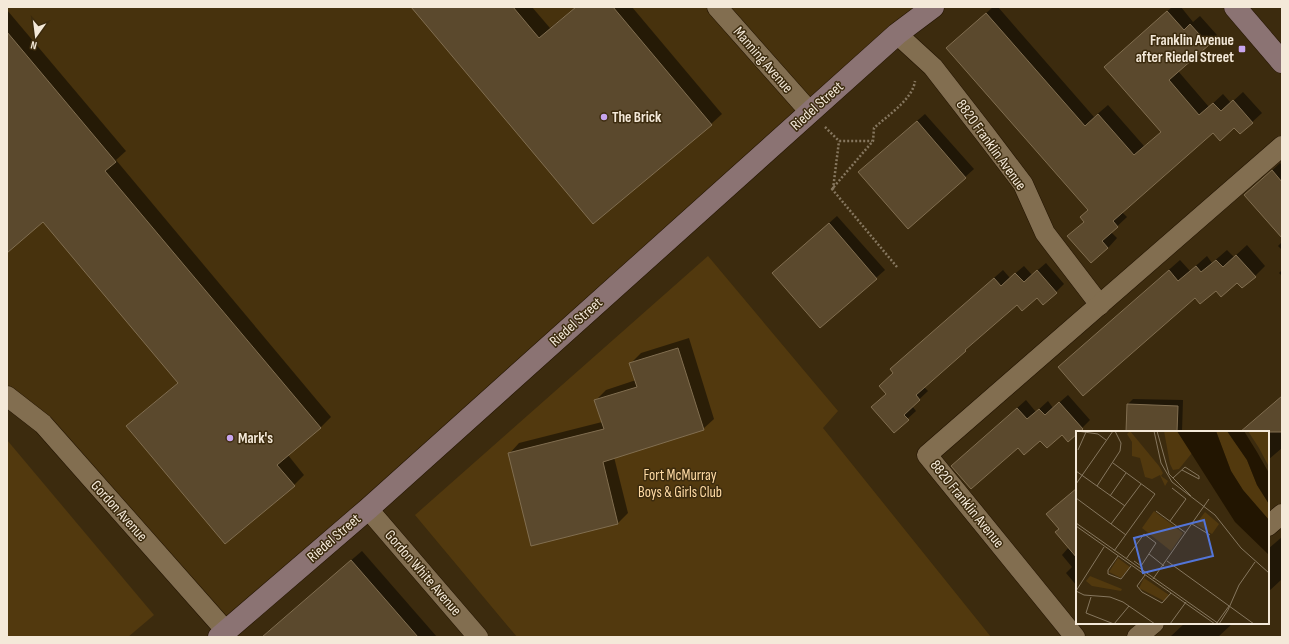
<svg xmlns="http://www.w3.org/2000/svg" width="1289" height="644" font-family="'Sofia Sans Condensed',sans-serif">
	<style>
		.built { fill: #47320d }
		.green { fill: #52390e }
		.shadow { fill: #0007 }
		.building { fill: #5b492d; stroke: #816e50 }
		.lines { fill: none; stroke-linecap: round; stroke-linejoin: round }
		.street-casing { stroke: #221300; stroke-width: 21 }
		.secondary-casing { stroke: #221300; stroke-width: 23 }
		.path { stroke: #86775f; stroke-width: 2.5; stroke-dasharray: 2 2; stroke-linecap: butt }
		.street { stroke: #826e50; stroke-width: 20 }
		.secondary { stroke: #8b7373; stroke-width: 22 }
		.poi-dot { fill: #c8a5ee; stroke: #3c2b0e; stroke-width: 1.5 }
		.labels { text-anchor: middle; dominant-baseline: central; stroke-width: 3; stroke-linejoin: round; paint-order: stroke }
		.poi-label { font-size: 15px; font-weight: bold; fill: #f4e9d9; stroke: #3c2b0e; text-anchor: start }
		.street-label { font-size: 15px; fill: #f4e9d9; stroke: #3c2b0e }
		.park-label { font-size: 15px; fill: #ffdba5; stroke: #3c2b0e }
		.inset-road { fill: none; stroke: #86775f; stroke-width: 1 }
		.view { fill: #5375d8; fill-opacity: 0.15; stroke: #5375d8; stroke-width: 2 }
		.inset-edge { fill: none; stroke: #f4e9d9; stroke-width: 2 }
	</style>
	<rect width="100%" height="100%" fill="#3c2b0e"/>
	<path class="built" d="M7,7H933L226,631L7,396Z"/>
	<g class="green">
		<path d="M708,256L838,411L823,428L991,637H517L415,515Z"/>
		<path d="M7,440L154,615L128,637H7Z"/>
	</g>
	<g class="shadow">
		<path d="M412,7H532L550,28L576,7H632L722,114L711,124L594,223Z"/>
		<path d="M993,7H998L1094,117L1108,105L1144,146L1162,131L1105,67L1172,7H1181L1193,22L1200,16L1217,35L1178,71L1209,107L1223,94L1231,103L1243,92L1262,113L1240,133L1235,127L1213,132L1122,212L1127,217L1111,232L1117,238L1108,248L1069,236L1085,221L1089,209L957,39Z"/>
		<path d="M7,10L126,151L116,160L331,417L321,427L288,455L304,475L294,485L128,426L138,416L179,382L43,221L7,252Z"/>
		<path d="M925,114L974,169L908,228L867,164Z"/>
		<path d="M1280,163L1282,165V237L1245,195Z"/>
		<path d="M837,216L885,270L820,327L773,273Z"/>
		<path d="M1282,242V250L1278,246Z"/>
		<path d="M1247,245L1265,266L1255,276L1195,297L1059,367L1180,260L1190,271L1207,256L1212,263L1227,250L1234,257Z"/>
		<path d="M1046,263L1064,284L1056,292L1017,303L924,387L928,391L912,406L916,411L894,431L887,394L900,361L1003,270L1010,278L1024,266L1032,275Z"/>
		<path d="M1282,270V276L1279,273Z"/>
		<path d="M689,338L714,419L703,429L614,457L628,513L618,523L532,545L509,454L519,443L602,422L596,400L606,390L636,380L630,364L641,353Z"/>
		<path d="M1068,395L1090,420L1077,433L1062,434L1040,439L952,466L1026,400L1036,412L1048,401L1053,408Z"/>
		<path d="M1282,396V448L1268,460V432H1240Z"/>
		<path d="M1133,399L1183,400L1182,431L1127,432L1128,404Z"/>
		<path d="M1077,488V586L1066,573L1072,567L1062,555L1069,547L1060,529L1048,514Z"/>
		<path d="M1282,537V579L1268,592V549Z"/>
		<path d="M362,551L437,637H262L264,635Z"/>
		<path d="M1185,623H1233L1218,637H1170Z"/>
	</g>
	<g class="building">
		<path d="M411,7H513L539,38L576,7H613L712,125L593,224Z"/>
		<path d="M1167,11L1184,30L1190,24L1209,45L1169,80L1199,115L1213,103L1221,111L1233,100L1253,123L1240,134L1234,128L1220,141L1213,133L1113,221L1118,227L1102,241L1108,248L1091,263L1067,236L1084,222L1080,217L1088,210L946,48L986,13L1085,126L1098,114L1134,155L1161,132L1104,67Z"/>
		<path d="M7,32L116,162L105,171L321,428L277,465L295,486L225,544L126,426L178,383L43,222L7,253Z"/>
		<path d="M917,121L966,178L908,229L858,172Z"/>
		<path d="M1272,170L1282,182V238L1244,195Z"/>
		<path d="M829,223L877,279L820,328L772,273Z"/>
		<path d="M1236,255L1256,277L1242,288L1237,283L1221,297L1216,291L1200,304L1195,298L1083,396L1058,367L1169,270L1178,281L1196,266L1201,272L1216,260L1223,267Z"/>
		<path d="M1037,270L1057,293L1043,305L1037,298L1022,311L1017,305L965,350L966,351L916,395L920,400L904,415L909,420L894,433L871,407L886,394L879,386L893,373L890,369L994,278L1001,286L1015,273L1024,282Z"/>
		<path d="M678,348L704,430L603,462L618,524L531,546L508,453L604,429L594,400L637,387L629,363Z"/>
		<path d="M1282,396V432H1240Z"/>
		<path d="M1059,402L1083,429L1080,432H1077V434L1068,442L1062,435L1047,448L1040,441L1024,455L1018,448L971,489L951,466L1017,408L1027,419L1039,409L1045,415Z"/>
		<path d="M1127,404L1178,406L1177,432H1126Z"/>
		<path d="M1077,488V558L1055,532L1059,529L1046,514Z"/>
		<path d="M351,560L418,637H262Z"/>
	</g>
	<g class="lines">
		<g class="street-casing">
			<g id="street">
				<path d="M717,7L810,112"/>
				<path d="M897,34L933,67L985,134L1023,184L1045,233L1100,305"/>
				<path d="M7,396L43,424L226,631"/>
				<path d="M368,509L478,637"/>
				<path d="M1268,526L1282,514"/>
				<path d="M1075,637L927,455L1282,146"/>
				<path d="M1137,637L1154,623"/>
			</g>
		</g>
		<g class="secondary-casing">
			<g id="secondary">
				<path d="M1235,7L1282,62"/>
				<path d="M219,637L368,509L897,34L933,7"/>
			</g>
		</g>
		<g class="path">
			<path d="M825,127L839,141H872"/>
			<path d="M833,189L839,141"/>
			<path d="M897,267L832,189L873,141L874,128C887,116 913,99 915,81"/>
		</g>
		<use href="#street" class="street"/>
		<use href="#secondary" class="secondary"/>
	</g>
	<g class="poi-dot">
		<rect x="1238" y="45" width="8" height="8" rx="2"/>
		<circle cx="604" cy="117" r="4"/>
		<circle cx="230" cy="438" r="4"/>
	</g>
	<g class="labels">
		<g class="poi-label">
			<text x="1234" y="40" text-anchor="end">Franklin Avenue<tspan x="1234" dy="17">after Riedel Street</tspan></text>
			<text x="612" y="117">The Brick</text>
			<text x="238" y="438">Mark's</text>
		</g>
		<g class="street-label">
			<text transform="translate(763 60) rotate(49)">Manning Avenue</text>
			<text transform="translate(817 106) rotate(-42)">Riedel Street</text>
			<text transform="translate(991 145) rotate(54)">8820 Franklin Avenue</text>
			<text transform="translate(576 322) rotate(-42)">Riedel Street</text>
			<text transform="translate(967 504) rotate(51)">8820 Franklin Avenue</text>
			<text transform="translate(119 511) rotate(48)">Gordon Avenue</text>
			<text transform="translate(334 538) rotate(-41)">Riedel Street</text>
			<text transform="translate(423 573) rotate(49)">Gordon White Avenue</text>
		</g>
		<g class="park-label">
			<text x="680" y="475">Fort McMurray<tspan x="680" dy="17">Boys &amp; Girls Club</tspan></text>
		</g>
	</g>
	<g transform="translate(1076 431)">
		<rect width="193" height="193" fill="#3c2b0e"/>
		<path d="M54,0L83,35L87,42L85,45L92,50L89,55L84,44L76,48L69,46L64,27L56,25V11L51,3ZM88,0H101L116,22L103,38L97,39L94,33ZM140,0H151L171,29L181,54L193,73V89L167,59L155,40ZM172,0H193V36L183,17ZM78,80L107,102L95,120L66,97ZM129,81L143,93L136,103L120,93ZM42,127L54,136L45,147L33,141ZM14,145L46,158L45,160L16,155L10,150ZM68,147L93,164L88,170L63,157Z" fill="#52390e"/>
		<path d="M101,0H140L155,40L167,59L193,89V124L159,91ZM151,0H168L181,21L193,42V73L181,54L171,29Z" fill="#221501"/>
		<path class="inset-road" d="M1,0L22,3L30,9M78,0L85,32L96,51L139,84L165,117L193,142M81,0L93,43L115,65M2,19L10,1M37,32L79,63L38,120M0,40L49,75M97,47L109,36L123,45V48L106,39M0,53L37,0M21,55L44,20L45,12L39,0M34,65L50,42M0,67L50,104M80,80L110,102M94,90L110,68L96,57M0,92L143,193M35,93L65,53M116,93L134,104M0,95L139,193M28,116L0,160L8,164L34,166L47,171L79,193M73,123L88,135M42,125L32,139V143L45,148L55,135M50,128L68,103L80,112L65,135L58,130M91,130L178,193M69,144L61,155L66,161L86,172L95,162M77,148L133,68M15,166L10,182L38,193L53,175M94,193L110,171M140,193L153,175M143,193L152,179L163,154L179,131"/>
		<path class="view" d="M128,89L137,125L67,142L58,107Z"/>
		<rect width="193" height="193" class="inset-edge"/>
	</g>
	<rect width="1289" height="644" fill="none" stroke="#f4e9d9" stroke-width="16"/>
	<g transform="translate(36 36) rotate(194)" stroke="#3c2b0e" stroke-width="3" paint-order="stroke">
	<path d="M0-3L7 15L0 10L-7 15Z" fill="#f4e9d9"/>
	<text y="-6" font-size="11" font-weight="bold" text-anchor="middle" fill="#f4e9d9">N</text>
	</g>
</svg>
